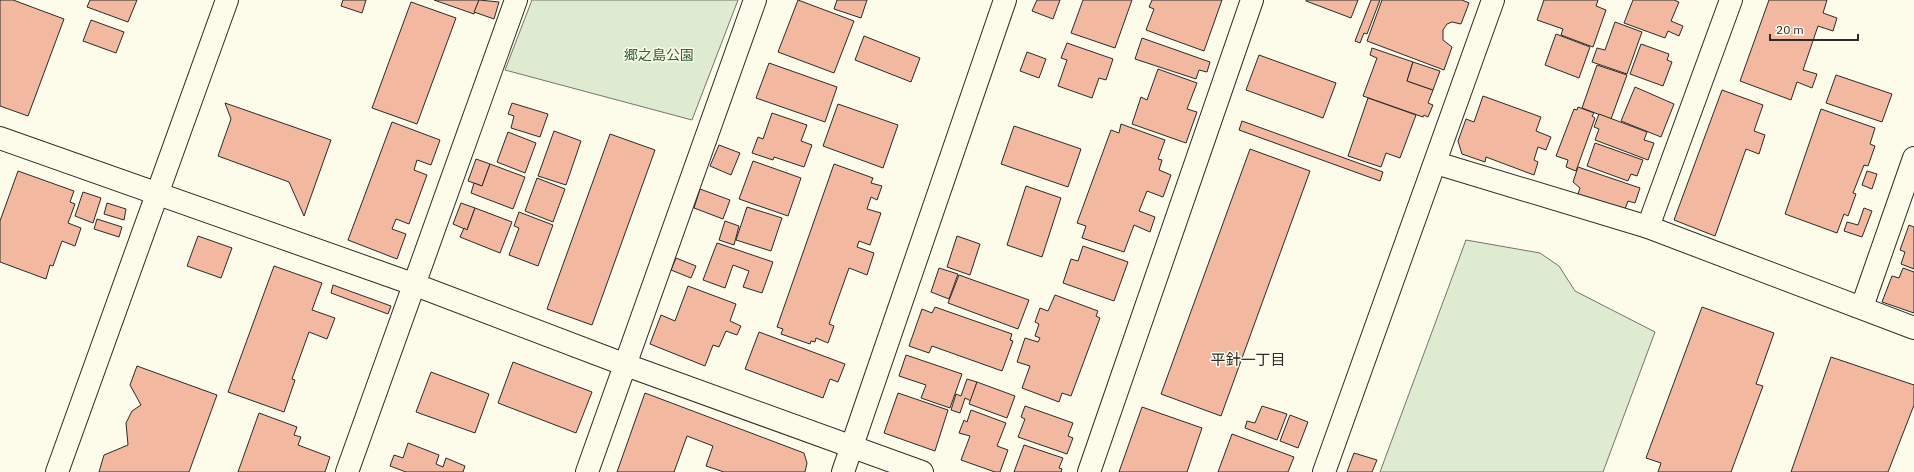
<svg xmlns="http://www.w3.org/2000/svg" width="1914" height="472" font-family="'IBM Plex Sans','Noto Sans JP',sans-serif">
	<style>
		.green { fill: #deebd1; stroke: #74746e }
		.building { fill: #f2b8a0; stroke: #2b2b2b }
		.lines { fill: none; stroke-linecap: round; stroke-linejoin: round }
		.street-casing { stroke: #2b2b2b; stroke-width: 24 }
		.secondary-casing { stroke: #2b2b2b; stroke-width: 24 }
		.street { stroke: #fdfbea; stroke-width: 22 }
		.secondary { stroke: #fdfbea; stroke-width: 22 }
		.labels { text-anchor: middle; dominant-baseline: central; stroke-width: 3; stroke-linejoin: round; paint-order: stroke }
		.park-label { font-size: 14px; fill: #34623c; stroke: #fdfbea }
		.neighbourhood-label { font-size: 15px; fill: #2b2b2b; stroke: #fdfbea }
	</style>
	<rect width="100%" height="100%" fill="#fdfbea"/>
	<g class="green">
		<path d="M532,0H738L692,120L505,70Z"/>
		<path d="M1466,240L1540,253L1559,266L1575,291L1655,332L1603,472H1380Z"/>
	</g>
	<g class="building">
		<path d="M0,0H13L64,19L28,116L0,106Z"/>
		<path d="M90,0H137L128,22L87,7Z"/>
		<path d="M343,0H366L362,13L341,6Z"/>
		<path d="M434,0H479L474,14Z"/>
		<path d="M479,0L499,2L494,19L474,12Z"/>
		<path d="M798,0L854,21L834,73L778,52Z"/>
		<path d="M837,0H867L861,18L834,9Z"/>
		<path d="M1037,0H1060L1053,19L1032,11Z"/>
		<path d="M1083,0H1132L1115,48L1071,33Z"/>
		<path d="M1152,0H1222L1204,51L1146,30L1154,9L1149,7Z"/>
		<path d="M1306,0H1358L1351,18L1306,1Z"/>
		<path d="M1371,0H1380L1367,34L1364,33L1360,43L1355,41Z"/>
		<path d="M1382,0H1462L1469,3L1461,24L1452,22L1447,24L1443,30V40L1452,47L1444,70L1367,41Z"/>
		<path d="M1544,0H1598L1596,6L1606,10L1593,47L1561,35L1563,29L1537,20Z"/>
		<path d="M1633,0H1674L1679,2L1671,21L1683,26L1679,36L1668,31L1665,38L1624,23Z"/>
		<path d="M1769,0H1827L1823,13L1837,18L1833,31L1818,26L1803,70L1817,74L1812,88L1797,82L1791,100L1740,81Z"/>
		<path d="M411,2L456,18L417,124L372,108Z"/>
		<path d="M91,20L124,32L116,53L83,41Z"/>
		<path d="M1615,22L1642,32L1627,74L1592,62L1597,48L1605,50Z"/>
		<path d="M1556,34L1590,47L1579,78L1545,65Z"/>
		<path d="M864,36L920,58L911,82L855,60Z"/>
		<path d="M1142,38L1210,62L1207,72L1199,70L1196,79L1135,59Z"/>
		<path d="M1067,43L1113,59L1106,80L1099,78L1092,98L1058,86L1067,60L1061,58Z"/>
		<path d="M1641,44L1669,54L1667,60L1672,62L1663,86L1630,74Z"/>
		<path d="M1372,48L1413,62L1407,81L1433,90L1428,103L1433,105L1428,117L1424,115L1423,117L1363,96L1377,58L1370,55Z"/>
		<path d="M1027,52L1046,59L1039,78L1020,71Z"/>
		<path d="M1259,55L1336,83L1323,118L1246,90Z"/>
		<path d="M1413,62L1440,71L1433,90L1407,81Z"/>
		<path d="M769,63L837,87L825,122L756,98Z"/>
		<path d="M1597,65L1627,75L1611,119L1582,108Z"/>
		<path d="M1158,69L1197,83L1187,109L1197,112L1186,143L1132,124L1141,97L1147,100Z"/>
		<path d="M1836,75L1892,94L1882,122L1826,103Z"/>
		<path d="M1635,87L1674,104L1661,137L1621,121Z"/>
		<path d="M1722,90L1763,105L1754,131L1765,135L1759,154L1746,149L1715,236L1674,220Z"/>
		<path d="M1483,96L1541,117L1536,131L1551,137L1546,150L1538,147L1534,160L1538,162L1534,175L1486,157L1485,162L1462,154L1458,141L1466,119L1474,122Z"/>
		<path d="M1368,98L1416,115L1400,158L1386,153L1381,167L1348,156Z"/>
		<path d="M225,103L331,140L304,216L289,182L218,156L231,119Z"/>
		<path d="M512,103L548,114L540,137L511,128L514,116L508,114Z"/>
		<path d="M838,104L898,125L883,168L823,146Z"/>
		<path d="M1578,107L1594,113L1592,116L1595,118L1576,171L1566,167L1568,160L1556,156L1574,109L1577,110Z"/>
		<path d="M1821,109L1875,128L1870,144L1875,146L1868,166L1864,165L1853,193L1856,194L1848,216L1844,214L1837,233L1785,214Z"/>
		<path d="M772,113L807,125L801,141L812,145L804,167L774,157L773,160L752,153L758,137L763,139Z"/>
		<path d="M1599,114L1647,132L1644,140L1654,143L1648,160L1595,140L1599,129L1594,127Z"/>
		<path d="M1242,121L1383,172L1380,181L1239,130Z"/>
		<path d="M392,122L440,140L431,165L417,160L414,170L427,175L409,224L396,219L392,229L406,234L397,259L348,240Z"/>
		<path d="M1121,124L1165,140L1158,159L1162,160L1159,170L1171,175L1163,197L1147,191L1139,211L1155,217L1150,232L1134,225L1124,252L1082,238L1086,226L1077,223L1111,130L1119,133Z"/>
		<path d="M1014,126L1081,149L1068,187L1001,164Z"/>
		<path d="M554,131L581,141L566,185L538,176Z"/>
		<path d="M508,132L536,143L525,173L497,162Z"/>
		<path d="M610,134L655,150L592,325L547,309Z"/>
		<path d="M1595,143L1643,160L1637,176L1631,174L1628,181L1587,166Z"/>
		<path d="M719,145L740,153L731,175L710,166Z"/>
		<path d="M1250,149L1310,171L1221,416L1161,394Z"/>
		<path d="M476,159L490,164L482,186L468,181Z"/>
		<path d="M753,161L801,178L788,216L739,199Z"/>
		<path d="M490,164L525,177L513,209L471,193L474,183L482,186Z"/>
		<path d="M834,164L873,178L871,183L882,186L877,200L871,197L867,209L881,213L870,245L859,241L857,247L874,253L867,275L849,268L829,324L834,326L828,343L816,338L815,342L811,341L810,344L781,334L783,329L777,327Z"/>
		<path d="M1578,167L1640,188L1635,203L1628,201L1625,209L1578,194L1580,188L1573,182Z"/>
		<path d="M18,171L74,191L70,202L75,204L68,223L81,228L75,246L62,241L53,266L50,265L46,279L0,262V221Z"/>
		<path d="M1867,171L1877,174L1872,189L1862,185Z"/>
		<path d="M537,178L565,189L553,222L525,211Z"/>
		<path d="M1026,186L1061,198L1042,257L1007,245Z"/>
		<path d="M700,189L730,200L723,219L694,208Z"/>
		<path d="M83,192L101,198L93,223L75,216Z"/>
		<path d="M107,203L126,209L124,220L104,214Z"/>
		<path d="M461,203L475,208L467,230L453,224Z"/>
		<path d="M747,207L782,218L771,251L736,240Z"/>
		<path d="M475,208L512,222L500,253L460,237L464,228L467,230Z"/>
		<path d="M1864,208L1872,211L1862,237L1844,231L1847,222L1858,225Z"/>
		<path d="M519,212L553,225L538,266L509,255L519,228L514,226Z"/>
		<path d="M97,219L122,227L119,237L94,229Z"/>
		<path d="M725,221L739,226L734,245L719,240Z"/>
		<path d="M1909,225L1914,227V269L1901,264L1905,252L1900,250Z"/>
		<path d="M198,236L232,248L221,278L187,266Z"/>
		<path d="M957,236L980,244L970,275L947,267Z"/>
		<path d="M717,243L773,262L762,293L743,287L749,271L733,265L725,288L703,280Z"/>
		<path d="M1083,246L1128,262L1114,301L1063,283L1071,259L1078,261Z"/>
		<path d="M676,258L696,266L691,278L671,270Z"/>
		<path d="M274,266L322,283L312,310L335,318L327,339L309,332L292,379L295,380L284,412L228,392Z"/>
		<path d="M939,268L958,274L949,299L931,292Z"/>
		<path d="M1903,268L1914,272V313L1882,302L1892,276L1899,278Z"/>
		<path d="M959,275L1029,300L1018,329L948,303Z"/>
		<path d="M333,285L391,306L388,314L331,293Z"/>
		<path d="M688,286L736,304L730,321L741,326L737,335L726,331L719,347L713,345L705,366L650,344L661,315L675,321Z"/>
		<path d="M1055,295L1098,311L1096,316L1100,318L1071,396L1062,393L1059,402L1022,388L1030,366L1017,362L1025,338L1038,342L1040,338L1035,336L1039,324L1035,322L1040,308L1048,311Z"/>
		<path d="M935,307L1012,334L1010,340L1013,341L1002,371L932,346L929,353L909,346L922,309L932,313Z"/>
		<path d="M1702,307L1774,333L1756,384L1763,386L1731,472H1658L1661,463L1646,458Z"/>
		<path d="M759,332L845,364L838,382L830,379L823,398L745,369Z"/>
		<path d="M906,355L962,374L950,408L921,398L926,385L899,376Z"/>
		<path d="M1831,357L1914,385V405L1888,472H1791Z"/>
		<path d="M513,362L592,392L576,433L498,403Z"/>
		<path d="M137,366L217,395L189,472H99L104,455L128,445L126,423L132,411L141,405L130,385Z"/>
		<path d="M431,372L489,394L475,433L416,412Z"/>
		<path d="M967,379L977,382L971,401L965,398L960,413L951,410L956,394L961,396Z"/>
		<path d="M977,382L1015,396L1007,418L969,404Z"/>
		<path d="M645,393L804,453L807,463L805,472H724L706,466L713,446L687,436L674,472H617Z"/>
		<path d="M898,393L948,410L935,451L884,433Z"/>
		<path d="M1025,406L1073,423L1068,436L1073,438L1067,454L1018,437L1025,419L1021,417Z"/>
		<path d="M1262,406L1287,414L1277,440L1245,428L1247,421L1255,423Z"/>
		<path d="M1142,407L1202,428L1187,472H1119Z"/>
		<path d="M971,410L1006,423L997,446L1008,450L1000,472H995L961,460L970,436L959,433L964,420L967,422Z"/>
		<path d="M259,413L297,427L294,435L301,437L298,445L330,457L325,472H238Z"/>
		<path d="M1290,415L1308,422L1298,448L1280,441Z"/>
		<path d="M1232,434L1294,457L1288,472H1218Z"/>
		<path d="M408,443L439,455L436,464L443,467L446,458L465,466L463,472H406L390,466L394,455L403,458Z"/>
		<path d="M1024,445L1063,458L1059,468L1062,469L1061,472H1014Z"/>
		<path d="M1354,453L1377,460L1372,472H1347Z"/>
	</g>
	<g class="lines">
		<g class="street-casing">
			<g id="street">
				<path d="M0,138L413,284L626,365L922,472"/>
				<path d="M1436,163L1648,227L1914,328"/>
				<path d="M1648,227L1731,0"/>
				<path d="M1862,307L1914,158"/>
				<path d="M347,472L516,0"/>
				<path d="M587,472L755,0"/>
				<path d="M1089,472L1252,0"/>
				<path d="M1324,472L1493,0"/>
			</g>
		</g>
		<g class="secondary-casing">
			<g id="secondary">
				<path d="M57,472L227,0"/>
				<path d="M843,472L1005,0"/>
			</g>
		</g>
		<use href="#street" class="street"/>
		<use href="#secondary" class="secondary"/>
	</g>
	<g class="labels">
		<g class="park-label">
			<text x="659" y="55">郷之島公園</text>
		</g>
		<g class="neighbourhood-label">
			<text x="1248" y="359">平針一丁目</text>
		</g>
	</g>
	<path d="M1770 34v6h88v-6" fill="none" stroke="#2b2b2b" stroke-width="2"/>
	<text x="1776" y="34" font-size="12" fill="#2b2b2b" stroke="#fdfbea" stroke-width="3" paint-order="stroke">20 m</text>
</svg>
